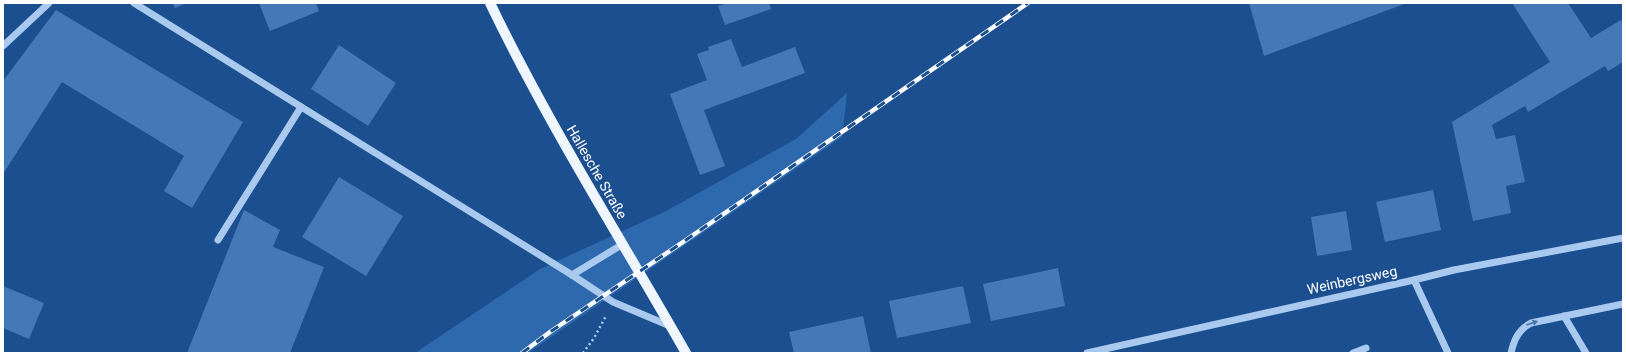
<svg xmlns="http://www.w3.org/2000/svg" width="1626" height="356" font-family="Roboto,sans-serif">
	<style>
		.green { fill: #2e69ad }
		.building { fill: #4478b7 }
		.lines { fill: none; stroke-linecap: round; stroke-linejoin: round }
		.path { stroke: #a9c9ee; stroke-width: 2.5; stroke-dasharray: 2 3; stroke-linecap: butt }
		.minor { stroke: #a9c9ee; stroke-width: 7 }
		.major { stroke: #f0f6ff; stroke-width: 10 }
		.rail-casing { stroke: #fff; stroke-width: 4.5 }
		.rail { stroke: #1b4f8f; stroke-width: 3; stroke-dasharray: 9; stroke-linecap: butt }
		.oneway { fill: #4674ac }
		.labels { text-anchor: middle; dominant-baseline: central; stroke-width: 4; stroke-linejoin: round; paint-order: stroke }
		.street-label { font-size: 14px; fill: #fff; stroke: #1b4f8f }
	</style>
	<rect width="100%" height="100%" fill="#1b4f8f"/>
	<path class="green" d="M847,93L842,137L528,353H415L540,269L664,212L796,139Z"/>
	<g class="building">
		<path d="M173,3H187L175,8Z"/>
		<path d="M259,3H316L319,11L270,31Z"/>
		<path d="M727,3H769L771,9L725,25L718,6Z"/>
		<path d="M1249,3H1407L1264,56Z"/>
		<path d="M1512,3H1568L1591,38L1621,20L1623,23V62L1608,71L1605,66L1528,112L1525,106L1492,125L1496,139L1515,135L1525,182L1506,186L1511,213L1473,221L1452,122L1550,62Z"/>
		<path d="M56,10L243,122L192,208L164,191L184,156L62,82L3,174V81Z"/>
		<path d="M731,39L742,67L795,47L805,73L704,110L725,166L700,175L670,94L707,80L697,54L709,50L708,47Z"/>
		<path d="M339,45L396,83L368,126L311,89Z"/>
		<path d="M339,177L403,216L366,276L302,237Z"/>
		<path d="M1433,190L1441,230L1385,242L1376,202Z"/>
		<path d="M244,210L280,230L273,247L324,267L290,353H187Z"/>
		<path d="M1346,211L1352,250L1317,256L1311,217Z"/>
		<path d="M1058,268L1065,306L991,321L983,284Z"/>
		<path d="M3,286L44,303L29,339L3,328Z"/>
		<path d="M963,286L971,323L897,338L889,301Z"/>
		<path d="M863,316L871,353H794L789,332Z"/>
	</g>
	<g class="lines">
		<path class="path" d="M583,353L594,338L606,316"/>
		<g class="minor">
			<path d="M134,3L572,275L613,302L670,326"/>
			<path d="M3,46L49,3"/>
			<path d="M218,240L301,107"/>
			<path d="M572,275L623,244"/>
			<path d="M1414,280L1448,353"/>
			<path d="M1564,316L1586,353"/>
			<path d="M1087,353L1414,280L1454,270L1623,238"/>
			<path d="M1353,353L1366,348"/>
			<path d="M1511,353C1514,340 1518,330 1531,323L1623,304"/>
		</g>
		<path class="major" d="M490,3C548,124 620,237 686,353"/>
		<g class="rail-casing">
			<path id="rail" d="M522,353L550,332L686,240L1028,3"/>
		</g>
		<use href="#rail" class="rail"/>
	</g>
	<defs><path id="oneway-solid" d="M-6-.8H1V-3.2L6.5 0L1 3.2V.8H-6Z"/></defs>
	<use class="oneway" href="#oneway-solid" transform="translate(1532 323) rotate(-19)"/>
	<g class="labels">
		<g class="street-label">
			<text transform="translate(597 172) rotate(60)">Hallesche Straße</text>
			<text transform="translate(1352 280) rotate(-12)">Weinbergsweg</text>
		</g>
	</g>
	<rect width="1626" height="356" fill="none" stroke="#ffffff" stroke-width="8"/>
</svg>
